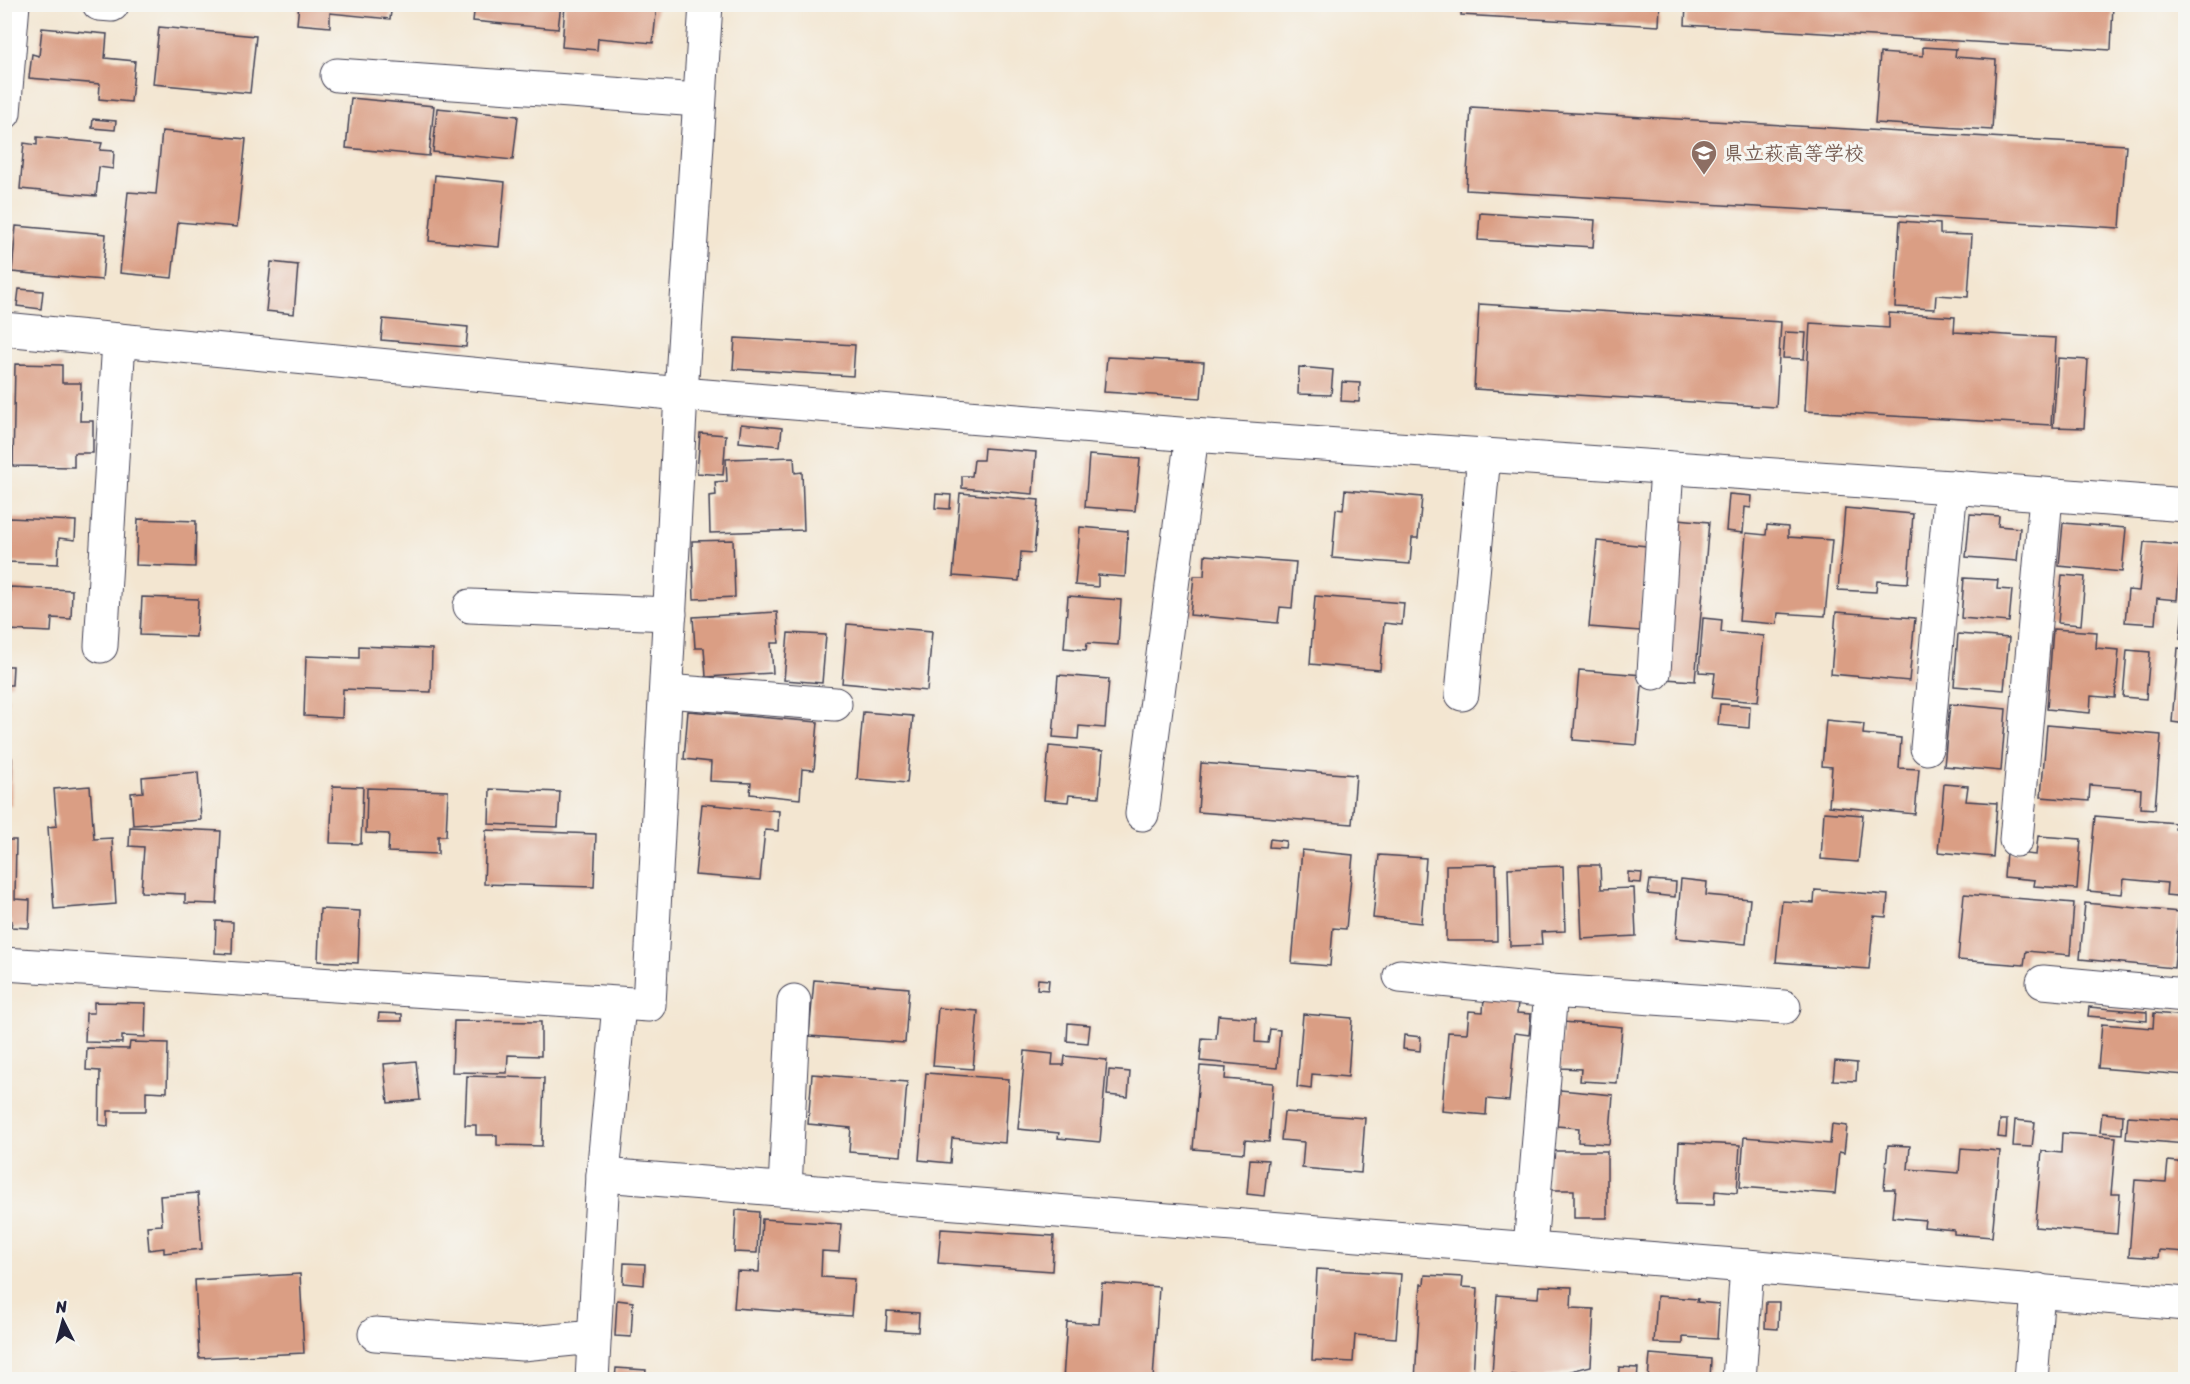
<svg xmlns="http://www.w3.org/2000/svg" width="2190" height="1384" font-family="Sriracha,'Klee One',sans-serif">
	<style>
		.building { fill: #da9e84 }
		.lines { fill: none; stroke-linecap: round; stroke-linejoin: round }
		.minor-casing { stroke: #413f52; stroke-width: 35 }
		.minor { stroke: #fff; stroke-width: 33 }
		.labels { text-anchor: middle; dominant-baseline: central; stroke-width: 6; stroke-linejoin: round; paint-order: stroke }
		.education-label { font-size: 20px; font-weight: bold; fill: #785e54; stroke: #f6f6f2; text-anchor: start }
	</style>
	<rect width="100%" height="100%" fill="#f6f6f2"/>
	<filter id="ink" filterUnits="userSpaceOnUse"><feTurbulence type="fractalNoise" baseFrequency=".0167" numOctaves="2"/><feDisplacementMap in="SourceGraphic" scale="12" xChannelSelector="R" yChannelSelector="G"/><feConvolveMatrix kernelMatrix="1 2 1 2 8 2 1 2 1" color-interpolation-filters="sRGB"/></filter>
	<filter id="wash" filterUnits="userSpaceOnUse"><feTurbulence type="fractalNoise" baseFrequency=".008" numOctaves="4" result="noise"/><feDisplacementMap in="SourceGraphic" scale="24" xChannelSelector="R" yChannelSelector="G"/><feGaussianBlur stdDeviation="1.35" result="paint"/><feColorMatrix in="noise" values="0 0 0 0 0 0 0 0 0 0 0 0 0 0 0 0 0 1.4 0 .05"/><feComposite in="paint" operator="in"/></filter>
	<g filter="url(#wash)">
		<rect width="100%" height="100%" fill="#f3e6d1"/>
		<g id="blocks">
			<g class="building">
				<path d="M299,4H392L390,19L330,13V27L297,24Z"/>
				<path d="M475,4H561L558,29L473,21Z"/>
				<path d="M565,4H657L653,43L598,38L597,50L562,47Z"/>
				<path d="M1462,4H1660L1659,26L1461,15Z"/>
				<path d="M1686,4H2113L2111,50L1685,25Z"/>
				<path d="M159,27L256,36L250,93L153,84Z"/>
				<path d="M42,28L107,34L105,58L135,61L131,102L99,99L100,84L29,78L32,54L39,56Z"/>
				<path d="M1923,47L1956,49L1955,57L1996,60L1992,130L1875,123L1880,53L1923,56Z"/>
				<path d="M351,98L434,106L429,156L346,148Z"/>
				<path d="M1471,107L2126,145L2120,228L1466,190Z"/>
				<path d="M437,108L518,116L513,160L433,152Z"/>
				<path d="M93,119L116,121L115,130L92,128Z"/>
				<path d="M162,131L246,139L237,227L178,222L172,278L120,273L128,192L156,194Z"/>
				<path d="M37,137L102,143L100,150L114,151L113,169L99,167L96,196L20,189L24,143L37,145Z"/>
				<path d="M435,175L505,182L499,247L429,241Z"/>
				<path d="M1480,213L1595,220L1593,247L1478,240Z"/>
				<path d="M1900,221L1940,224V234L1972,235L1968,297L1936,295L1935,309L1895,307Z"/>
				<path d="M16,226L106,234L102,280L12,272Z"/>
				<path d="M271,262L298,265L294,314L266,311Z"/>
				<path d="M19,289L43,291L41,309L17,306Z"/>
				<path d="M1479,304L1781,322L1776,407L1474,389Z"/>
				<path d="M1889,313L1955,317L1954,332L2056,338L2051,425L1805,411L1810,323L1889,328Z"/>
				<path d="M383,319L468,327L466,347L381,340Z"/>
				<path d="M1785,332L1806,333L1804,359L1783,358Z"/>
				<path d="M735,338L855,345L853,376L733,369Z"/>
				<path d="M1107,357L1204,362L1201,398L1104,392Z"/>
				<path d="M2058,358L2088,360L2084,428L2053,427Z"/>
				<path d="M15,364L62,365V383H81L80,421H93V453H74V467L13,466Z"/>
				<path d="M1299,367L1333,370L1331,395L1298,394Z"/>
				<path d="M1342,382L1360,383L1359,402L1341,401Z"/>
				<path d="M741,424L782,428L780,446L739,442Z"/>
				<path d="M700,433L726,435L723,475L697,473Z"/>
				<path d="M984,448L1036,452L1033,494L962,488V476H972L974,460H983Z"/>
				<path d="M1089,455L1140,459L1135,511L1085,507Z"/>
				<path d="M794,457L795,473L802,472L804,530L710,533L709,496L716,495L715,482L727,481L726,459Z"/>
				<path d="M1345,490L1422,497L1418,538H1412L1410,564L1332,558L1336,509L1343,510Z"/>
				<path d="M960,493L1039,500L1034,553L1021,552L1019,581L953,576Z"/>
				<path d="M936,494L951,495L950,509L935,508Z"/>
				<path d="M1729,494L1752,496L1751,508L1745,507L1743,533L1726,531Z"/>
				<path d="M1845,508L1913,514L1908,583L1877,581L1876,592L1838,590Z"/>
				<path d="M1970,514L1999,516L1998,526L2020,528L2017,561L1966,557Z"/>
				<path d="M9,518L76,521L75,540L59,538L58,564L7,562Z"/>
				<path d="M138,519L196,521L195,567L136,565Z"/>
				<path d="M1678,519L1709,522L1695,681L1665,679Z"/>
				<path d="M2063,523L2126,528L2122,572L2059,566Z"/>
				<path d="M1767,525L1788,527V537L1832,540L1825,616L1778,613L1777,624L1739,621L1746,533L1766,535Z"/>
				<path d="M1080,527L1128,531L1125,577L1098,575V587L1075,585Z"/>
				<path d="M733,540L735,597L694,599L692,541Z"/>
				<path d="M1597,541L1647,546L1640,631L1589,627Z"/>
				<path d="M2144,542L2181,545L2177,600L2157,598L2155,624L2125,622L2128,590L2139,591Z"/>
				<path d="M1205,555L1296,562L1292,608L1280,607L1278,623L1190,615L1194,576H1204Z"/>
				<path d="M2062,575L2085,577L2081,625L2058,623Z"/>
				<path d="M1964,578L1998,580L1997,589L2012,590L2009,622L1961,618Z"/>
				<path d="M10,587L72,590L71,619L52,618L51,632L8,630Z"/>
				<path d="M1068,596L1121,600L1118,645L1087,643L1086,650L1064,648Z"/>
				<path d="M1315,596L1404,603L1402,625L1384,623L1380,670L1310,664Z"/>
				<path d="M142,597L198,599L196,637L140,635Z"/>
				<path d="M2183,608H2186V639H2180Z"/>
				<path d="M777,612L779,643H771L773,673L706,677L704,648H695L693,617Z"/>
				<path d="M1836,612L1915,618L1909,681L1831,674Z"/>
				<path d="M1703,618L1722,620L1721,632L1764,636L1758,702L1712,698L1715,673L1699,672Z"/>
				<path d="M847,624L932,631L927,691L842,683Z"/>
				<path d="M2053,629L2097,632L2096,648L2119,650L2115,698L2091,696L2090,713L2047,709Z"/>
				<path d="M788,633L826,635L822,683L784,680Z"/>
				<path d="M1958,634L2009,638L2004,690L1954,686Z"/>
				<path d="M359,646L432,649L431,692L343,689L342,718L304,716L306,656L359,658Z"/>
				<path d="M2178,648L2186,649V724L2172,722Z"/>
				<path d="M2127,650L2150,652L2146,699L2123,697Z"/>
				<path d="M4,666H13L12,685H4Z"/>
				<path d="M1579,670L1643,675L1637,745L1573,740Z"/>
				<path d="M1058,675L1109,679L1105,728L1079,726L1078,739L1053,737Z"/>
				<path d="M4,697H8L6,750L4,749Z"/>
				<path d="M1720,704L1750,706L1749,728L1718,725Z"/>
				<path d="M1950,704L2006,709L2001,771L1944,766Z"/>
				<path d="M688,711L818,722L814,770L802,769L800,799L750,794L751,783L710,781L711,762L684,759Z"/>
				<path d="M863,712L913,716L907,783L857,779Z"/>
				<path d="M1826,720L1864,724L1863,734L1901,738L1899,768L1919,769L1915,814L1829,806L1832,767L1822,766Z"/>
				<path d="M2047,725L2161,735L2155,809L2140,808L2141,789L2090,785L2089,801L2041,797Z"/>
				<path d="M1049,746L1103,751L1099,797L1069,795L1068,802L1044,800Z"/>
				<path d="M4,758H12L11,806L4,805Z"/>
				<path d="M1201,763L1356,775L1352,824L1198,812Z"/>
				<path d="M198,772L201,820L133,825L131,793L143,792L142,777Z"/>
				<path d="M1944,784L1968,786L1966,801L1997,803L1993,857L1938,852Z"/>
				<path d="M90,786L94,839L112,838L116,904L54,909L48,827L57,826L54,789Z"/>
				<path d="M333,786L363,787L361,844L330,843Z"/>
				<path d="M367,788L448,791L446,836H438V854L388,852L389,834L366,833Z"/>
				<path d="M490,789L560,792L558,827L489,824Z"/>
				<path d="M702,804L779,811L778,831L765,830L760,880L695,875Z"/>
				<path d="M1824,812L1863,815L1858,862L1821,859Z"/>
				<path d="M2095,816L2176,823L2175,829L2186,830V897L2166,895L2167,883L2124,879L2122,894L2088,891Z"/>
				<path d="M130,827L221,831L217,904L185,903V894L141,892L144,847L129,846Z"/>
				<path d="M486,830L596,834L594,887L484,884Z"/>
				<path d="M2038,836L2081,839L2077,889L2034,886L2035,880L2004,877L2006,852L2036,855Z"/>
				<path d="M1270,839L1286,841L1285,848L1269,847Z"/>
				<path d="M4,840H16L15,899L30,900L29,928L11,927L12,921H4Z"/>
				<path d="M1302,850L1353,855L1346,929L1333,928L1330,966L1292,963Z"/>
				<path d="M1379,855L1426,858L1421,923L1373,918Z"/>
				<path d="M1496,864L1497,941H1446V865Z"/>
				<path d="M1579,865H1600L1601,889L1634,888L1636,936L1582,939Z"/>
				<path d="M1563,866L1565,931L1541,932L1542,945L1510,946L1508,868Z"/>
				<path d="M1628,872L1642,873L1641,883L1628,882Z"/>
				<path d="M1681,879L1707,882L1706,895L1750,899L1746,944L1676,938Z"/>
				<path d="M1650,880L1676,882L1675,897L1648,894Z"/>
				<path d="M1815,890L1888,895L1886,917L1874,916L1869,969L1776,962L1782,901L1814,903Z"/>
				<path d="M1964,894L2074,903L2070,955L2026,951L2024,965L1958,960Z"/>
				<path d="M2085,903L2179,912L2174,968L2080,959Z"/>
				<path d="M320,909L360,911L358,963L318,961Z"/>
				<path d="M2183,909H2186V947L2180,946Z"/>
				<path d="M216,921L233,922L232,954L215,953Z"/>
				<path d="M1038,979L1049,980L1048,990L1037,989Z"/>
				<path d="M814,980L909,988L905,1043L809,1036Z"/>
				<path d="M1484,998L1518,1001L1517,1013L1531,1014L1529,1035L1515,1033L1509,1101L1487,1099L1486,1115L1442,1111L1448,1032L1467,1033L1469,1011L1483,1012Z"/>
				<path d="M94,1002L146,1003L145,1037L122,1036V1043L85,1042L86,1013H94Z"/>
				<path d="M2089,1007L2147,1012V1021L2088,1016Z"/>
				<path d="M938,1008L978,1011L973,1069L933,1066Z"/>
				<path d="M379,1013L402,1014V1021H378Z"/>
				<path d="M2154,1013L2186,1016V1075L2098,1068L2102,1024L2153,1028Z"/>
				<path d="M1303,1014L1352,1018L1348,1077L1312,1074L1311,1089L1297,1087Z"/>
				<path d="M1218,1015L1256,1018L1255,1042L1268,1043L1270,1029L1280,1030L1277,1068L1200,1061L1202,1038L1216,1039Z"/>
				<path d="M454,1021L541,1022V1056L508,1055L507,1073L452,1072Z"/>
				<path d="M1563,1022L1622,1027L1617,1083L1580,1081L1581,1069L1560,1068Z"/>
				<path d="M1068,1023L1090,1025L1088,1043L1067,1041Z"/>
				<path d="M1404,1035L1421,1037L1420,1051L1403,1049Z"/>
				<path d="M130,1042L168,1043L167,1092L146,1091V1111H108V1126L99,1125L100,1071L86,1070L87,1048L129,1049Z"/>
				<path d="M1025,1051L1053,1054L1052,1065H1064L1065,1056L1107,1060L1100,1142L1058,1138L1059,1133L1018,1129Z"/>
				<path d="M416,1061L420,1100L388,1103L384,1064Z"/>
				<path d="M1835,1061L1857,1063L1856,1081L1833,1080Z"/>
				<path d="M1200,1066L1226,1068L1225,1079L1273,1083L1269,1142L1245,1140L1244,1153L1193,1149Z"/>
				<path d="M1109,1070L1130,1072L1128,1097L1107,1095Z"/>
				<path d="M926,1073L1009,1079L1005,1143L952,1138L950,1163L919,1160Z"/>
				<path d="M812,1074L907,1082L901,1156L849,1152L851,1128L808,1124Z"/>
				<path d="M467,1076L544,1078L542,1146L497,1145V1135H476V1125H465Z"/>
				<path d="M1560,1090L1613,1095L1609,1144L1578,1142L1579,1128L1557,1126Z"/>
				<path d="M1284,1112L1365,1118L1361,1173L1302,1168L1304,1142L1281,1140Z"/>
				<path d="M2102,1113L2123,1115L2122,1134L2100,1132Z"/>
				<path d="M2128,1116L2186,1120V1144L2126,1139Z"/>
				<path d="M2000,1120H2007L2006,1138L1998,1137Z"/>
				<path d="M2015,1120L2035,1122L2032,1147L2013,1146Z"/>
				<path d="M1832,1124L1847,1126L1844,1153L1839,1152L1835,1194L1740,1187L1744,1137L1830,1144Z"/>
				<path d="M2062,1133L2116,1137L2111,1194H2120L2117,1234L2035,1227L2042,1151L2061,1153Z"/>
				<path d="M1679,1142L1740,1145L1737,1193L1715,1191L1714,1205L1676,1204Z"/>
				<path d="M1888,1145L1910,1146L1908,1169L1959,1173L1961,1148L2000,1151L1992,1237L1954,1234V1230L1924,1227L1925,1220L1892,1217L1895,1189H1884Z"/>
				<path d="M1550,1151H1607V1218H1574V1190H1550Z"/>
				<path d="M1250,1159L1268,1160L1264,1196L1247,1194Z"/>
				<path d="M2168,1161L2186,1163V1252L2159,1250L2158,1258L2129,1256L2135,1180L2166,1182Z"/>
				<path d="M198,1193L202,1249L164,1253V1248L149,1250L147,1226L162,1225L160,1196Z"/>
				<path d="M736,1210L759,1212L757,1253L734,1252Z"/>
				<path d="M762,1219L841,1224L839,1252L822,1251L821,1277L854,1279L851,1316L734,1308L737,1271L759,1272Z"/>
				<path d="M941,1229L1054,1236L1052,1271L938,1263Z"/>
				<path d="M624,1263L645,1264L644,1285L623,1283Z"/>
				<path d="M1317,1269L1401,1274L1396,1338L1355,1335L1353,1362L1312,1360Z"/>
				<path d="M300,1274L304,1353L199,1358L195,1280Z"/>
				<path d="M1425,1275L1463,1277L1462,1287L1478,1288L1473,1378L1449,1376V1380H1415L1421,1284H1424Z"/>
				<path d="M1102,1283L1159,1287L1153,1380H1063L1067,1322L1099,1324Z"/>
				<path d="M1539,1286L1572,1287L1571,1308L1594,1309L1591,1366L1544,1378L1492,1375L1497,1295L1538,1298Z"/>
				<path d="M1657,1296L1698,1299L1697,1302L1719,1304L1717,1339L1683,1337V1344L1654,1343Z"/>
				<path d="M617,1300L633,1302L631,1337L615,1336Z"/>
				<path d="M1766,1302H1779L1778,1329L1765,1328Z"/>
				<path d="M887,1311L919,1313L918,1332L886,1330Z"/>
				<path d="M1650,1354L1711,1359L1710,1380H1648Z"/>
				<path d="M1619,1367L1638,1368L1637,1380H1618Z"/>
				<path d="M616,1368L646,1370L645,1380H615Z"/>
			</g>
		</g>
	</g>
	<g filter="url(#ink)">
		<use href="#blocks" fill-opacity="0" stroke="#413f52" stroke-width="1.5"/>
		<g class="lines">
			<g class="minor-casing">
				<g id="minor">
					<path d="M99,4L112,5"/>
					<path d="M337,75L699,100"/>
					<path d="M4,113L13,4"/>
					<path d="M4,329L681,394L1192,435L1951,487L2186,505"/>
					<path d="M470,606L670,614"/>
					<path d="M101,646L119,340"/>
					<path d="M1654,673L1667,468"/>
					<path d="M666,691L835,704"/>
					<path d="M1462,694L1484,455"/>
					<path d="M1927,748L1951,487"/>
					<path d="M1142,814L1192,435"/>
					<path d="M2016,840L2046,496"/>
					<path d="M4,964L649,1005L681,394L706,4"/>
					<path d="M1400,976L1551,991"/>
					<path d="M2043,982L2186,995"/>
					<path d="M603,1175L1747,1266L2186,1304"/>
					<path d="M785,1189L794,1001"/>
					<path d="M1530,1248L1551,991L1784,1007"/>
					<path d="M375,1334L522,1344L594,1337"/>
					<path d="M592,1380L603,1175L619,1005"/>
					<path d="M1739,1380L1747,1266"/>
					<path d="M2031,1380L2038,1290"/>
				</g>
			</g>
			<use href="#minor" class="minor"/>
		</g>
	</g>
	<defs>
		<g id="school-pin" transform="scale(1.35)"><path d="M0 17L-7.5 6A9.5 9.5 0 1 1 7.5 6Z" fill="#8d6e63" stroke="#f6f6f2"/><path d="M0-5L7-2L0 1L-7-2ZM-4 1L0 2.5L4 1V4Q0 6-4 4Z" fill="#fff"/></g>
	</defs>
	<g fill-rule="evenodd">
		<use href="#school-pin" x="1704" y="153"/>
	</g>
	<g class="labels">
		<g class="education-label">
			<text x="1724" y="153">県立萩高等学校</text>
		</g>
	</g>
	<rect width="2190" height="1384" fill="none" stroke="#f6f6f2" stroke-width="24"/>
	<g transform="translate(63 1321) rotate(354)" stroke="#f6f6f2" stroke-width="4.5" paint-order="stroke">
	<path d="M0-4.5L10 22L0 15L-10 22Z" fill="#22223b"/>
	<text y="-9" font-size="16" font-weight="bold" text-anchor="middle" fill="#22223b">N</text>
	</g>
</svg>
